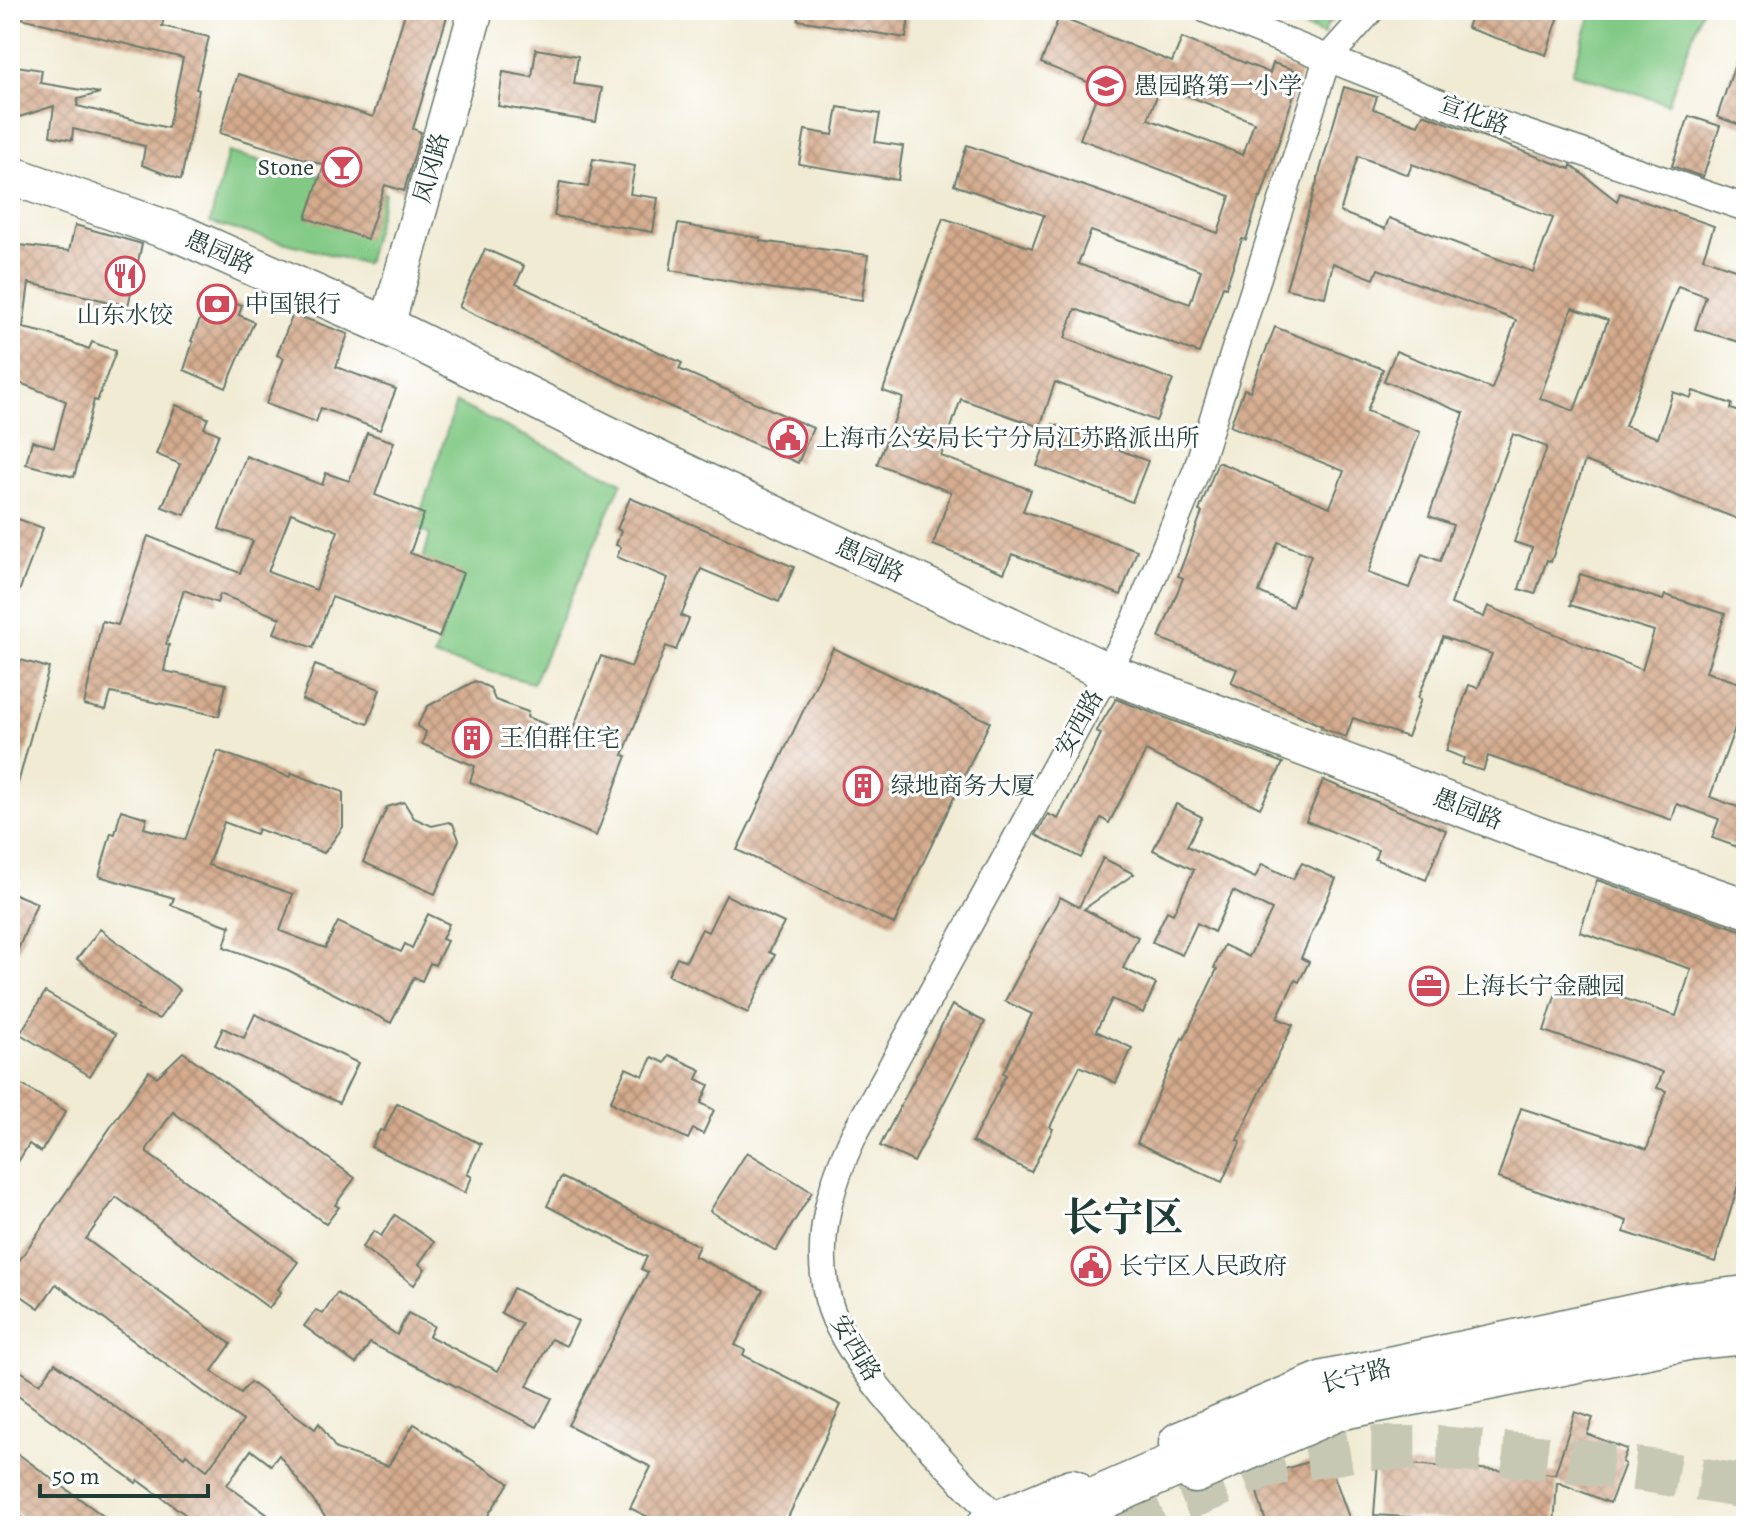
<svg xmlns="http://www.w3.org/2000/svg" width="1756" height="1536" font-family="Alegreya,'Noto Serif SC',serif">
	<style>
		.green { fill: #81c984; stroke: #50835c; stroke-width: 2 }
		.park { fill: url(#park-crowns); stroke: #50835c; stroke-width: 2 }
		.building { fill: url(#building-cross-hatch); fill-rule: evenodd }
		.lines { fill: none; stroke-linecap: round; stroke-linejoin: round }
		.trunk-tunnel { stroke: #c7c8b4; stroke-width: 44; stroke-dasharray: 44 22; stroke-linecap: butt }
		.minor-casing { stroke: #687a6c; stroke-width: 29 }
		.tertiary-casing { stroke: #687a6c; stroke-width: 37 }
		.secondary-casing { stroke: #687a6c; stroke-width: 41 }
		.primary-casing { stroke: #687a6c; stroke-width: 45 }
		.trunk-casing { stroke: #687a6c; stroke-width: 47 }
		.minor { stroke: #fff; stroke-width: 26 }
		.tertiary { stroke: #fff; stroke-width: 34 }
		.secondary { stroke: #fff; stroke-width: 38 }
		.primary { stroke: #fff; stroke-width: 42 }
		.trunk { stroke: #fff; stroke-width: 44 }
		.labels { text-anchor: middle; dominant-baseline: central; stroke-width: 6; stroke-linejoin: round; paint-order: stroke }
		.poi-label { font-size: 24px; fill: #1f3d34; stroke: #fff; text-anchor: start }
		.street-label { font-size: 24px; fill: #1f3d34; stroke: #fff }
		.town-label { font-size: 40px; font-weight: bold; fill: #1f3d34; stroke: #fff }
	</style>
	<defs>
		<pattern id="park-crowns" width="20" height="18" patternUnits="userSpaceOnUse" patternTransform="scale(2)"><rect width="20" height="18" fill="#81c984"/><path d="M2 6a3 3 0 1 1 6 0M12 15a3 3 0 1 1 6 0" fill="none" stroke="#69a46d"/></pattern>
		<pattern id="building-cross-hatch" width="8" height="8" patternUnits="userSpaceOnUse" patternTransform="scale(2)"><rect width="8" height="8" fill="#d5ab8d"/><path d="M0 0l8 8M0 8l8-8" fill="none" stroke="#ac8c74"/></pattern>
	</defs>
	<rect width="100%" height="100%" fill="#fff"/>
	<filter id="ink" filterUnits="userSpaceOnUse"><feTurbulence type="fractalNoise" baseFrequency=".0125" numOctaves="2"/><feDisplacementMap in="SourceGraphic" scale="16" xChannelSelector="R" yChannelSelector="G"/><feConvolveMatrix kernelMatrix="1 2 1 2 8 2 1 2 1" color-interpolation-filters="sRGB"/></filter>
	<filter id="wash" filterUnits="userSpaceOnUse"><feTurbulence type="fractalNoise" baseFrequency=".006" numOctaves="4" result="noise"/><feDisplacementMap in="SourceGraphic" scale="32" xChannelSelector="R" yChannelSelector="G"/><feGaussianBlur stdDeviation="1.8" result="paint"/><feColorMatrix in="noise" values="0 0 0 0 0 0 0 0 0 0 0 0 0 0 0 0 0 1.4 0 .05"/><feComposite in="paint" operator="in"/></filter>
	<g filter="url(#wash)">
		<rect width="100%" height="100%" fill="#f1ebd4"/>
		<g class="green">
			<path d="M1592,10H1702L1668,104L1572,73Z"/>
			<path d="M228,152L385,193L366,264L210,223Z"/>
			<path d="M456,403L622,482L533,683L434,657L456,588L420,570L430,535L416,527Z"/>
		</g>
		<path class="park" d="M1307,10H1344L1327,25L1324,35L1301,26Z"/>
		<g id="blocks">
			<g class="building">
				<path d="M18,10H166L162,26L209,37L196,89L199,90L181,180L142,165L145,146L73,129L72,140L50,136L54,106L10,120V65L42,70L40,83L100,93L78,99L77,106L168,128L183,58L17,17Z"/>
				<path d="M406,10H449L413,129L421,132L404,191L385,185L367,239L306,218L324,165L220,133L238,74L373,117Z"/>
				<path d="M799,10H910L906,38L798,20Z"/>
				<path d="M1473,10H1561L1546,55L1467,28Z"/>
				<path d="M1059,17L1172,62L1182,38L1270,73L1273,63L1301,72L1261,198H1259L1246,240L1242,239L1226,287L1223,286L1199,353L1075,309L1065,338L1173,380L1156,421L1055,382L1040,427L961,399L941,456L1031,490L1023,511L1137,550L1121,595L1012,554L1004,573L933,545L951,492L877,464L903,398L883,391L943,218L1032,248L1044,215L954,185L967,145L1218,233L1230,196L1080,139L1100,87L1041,63ZM1161,85L1254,122L1243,155L1148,119ZM1091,231L1201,270L1190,304L1078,264Z"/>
				<path d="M1743,41L1746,42V127L1717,117Z"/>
				<path d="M536,49L578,56L574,84L602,88L596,122L498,106L503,72L532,77Z"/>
				<path d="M1344,87L1377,97L1373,109L1418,125L1423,114L1570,169L1571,165L1617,201L1620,193L1714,226L1703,258L1746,273V344L1695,329L1706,296L1678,286L1625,426L1658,438L1673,392L1691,398L1693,391L1732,404L1731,409L1746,414V522L1585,461L1551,562L1547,560L1535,594L1519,589L1532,548L1514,542L1547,447L1513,434L1451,604L1484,617L1488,606L1642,670L1654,631L1570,605L1580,574L1663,600L1665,595L1725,614L1706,672L1746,685V728L1736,725L1710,797L1746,810V850L1712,838L1719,819L1677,804L1672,820L1488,756L1483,771L1462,764L1464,758L1446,751L1469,685L1478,688L1492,654L1443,637L1418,698L1421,699L1407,737L1353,718L1346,737L1321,728L1322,726L1231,683L1237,669L1159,638L1183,578L1178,576L1202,512L1199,511L1218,462L1330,507L1344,471L1230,426L1244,389L1250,391L1275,327L1383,369L1367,411L1420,432L1368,573L1409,588L1422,554L1440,561L1453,525L1429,516L1464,413L1384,381L1396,351L1492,389L1516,320L1378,269L1374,279L1333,263L1325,297L1286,289ZM1358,156L1408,175L1412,164L1553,218L1533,272L1389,218L1385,229L1340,212ZM1572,308L1608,320L1574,411L1540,398ZM1278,542L1311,555L1292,607L1259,592Z"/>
				<path d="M838,107L880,114L875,142L903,146L898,180L799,164L805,130L833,135Z"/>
				<path d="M1689,116L1720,126L1703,177L1672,166Z"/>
				<path d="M593,159L635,166L630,194L658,198L653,232L554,216L560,182L588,187Z"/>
				<path d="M678,224L760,238V241L868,255L862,300L774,289L670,270Z"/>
				<path d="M75,225L142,244L128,306L29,283L23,328L46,333L89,349L92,342L116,351L97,401L94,400L74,477L26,464L32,441L54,447L66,401L10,379V244L69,251Z"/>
				<path d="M485,249L524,266L516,284L682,363L679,369L813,428L798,463L662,403L459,307Z"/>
				<path d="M211,293L242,305L239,315L254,322L226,388L184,370L193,342L191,341Z"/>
				<path d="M293,314L348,334L336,367L396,389L380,430L321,408L316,422L266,404L284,358L277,355Z"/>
				<path d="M176,405L208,418L204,428L219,434L185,515L162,507L180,464L156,454Z"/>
				<path d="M1053,424L1148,461L1132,502L1037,466Z"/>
				<path d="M367,433L394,442L375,495L424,514L410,553L463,573L439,637L332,597L313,648L274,633L280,618L220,594L217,603L184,590L166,644L169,645L164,671L226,684L219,716L111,693L106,710L84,705L102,621L118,625L148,536L240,573L253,541L219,529L246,456L322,485L326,473L349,481ZM291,513L338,531L316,590L268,572Z"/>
				<path d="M630,498L794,567L779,602L701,569L681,616L689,619L676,650L666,646L623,755L627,756L596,836L470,782L475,766L422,744L426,732L417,726L428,706L475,681L490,688L495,700L528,712L527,717L571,734L601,656L631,667L668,578L617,557L621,547L616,545L621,531L617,529Z"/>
				<path d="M10,516L43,528L12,610H10Z"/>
				<path d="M833,648L990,722L894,924L737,850Z"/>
				<path d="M10,657L49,668L16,791L10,790Z"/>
				<path d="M315,665L380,689L368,724L302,700Z"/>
				<path d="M1116,699L1283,763L1260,808L1146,751L1109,823L1101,818L1081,858L1036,835L1048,814L1058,819L1101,734L1096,732Z"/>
				<path d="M218,751L290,777L292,773L343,792V827L324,853L258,829L256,834L224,822L208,865L293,894L280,931L325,948L338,922L401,952L405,944L412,948L428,914L449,924L442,939L447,941L435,965L430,963L422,981L414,977L391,1023L288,970L224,947L231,924L229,926L171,905L174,898L99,876L111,833L115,834L121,810L147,818L144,828L185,840Z"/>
				<path d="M1323,780L1446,830L1426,880L1375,859L1378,850L1306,821Z"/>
				<path d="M404,802L414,818L432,826L449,822L453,824L459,840L435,894L363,862L387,807Z"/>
				<path d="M1176,804L1202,817L1187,846L1255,878L1262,864L1293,879L1302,863L1336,879L1301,958L1309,962L1299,982L1295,980L1277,1018L1293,1025L1237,1140L1241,1141L1222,1182L1137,1143L1182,1038L1184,1039L1217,969L1214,968L1224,945L1249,957L1272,910L1233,891L1214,932L1197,923L1182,955L1152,942L1167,911L1173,914L1194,870L1153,850Z"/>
				<path d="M1103,858L1134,874L1084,909L1138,937L1123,968L1156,984L1143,1013L1112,999L1096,1031L1132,1048L1116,1083L1080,1066L1050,1127L1053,1129L1031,1172L972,1142L1006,1075L1003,1073L1032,1014L1005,1001L1060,897L1079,907Z"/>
				<path d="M1597,880L1746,932V1159L1715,1262L1624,1232L1627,1221L1498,1178L1521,1108L1647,1149L1666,1091L1657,1088L1663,1072L1544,1031L1556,993L1570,997L1575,982L1676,1016L1691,969L1580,932Z"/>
				<path d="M10,892L37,903L11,967H10Z"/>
				<path d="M726,895L784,923L769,952L775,955L748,1013L668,975L677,957L686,961L702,929L708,932Z"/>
				<path d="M100,929L180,990L159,1019L137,1009L139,1006L77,959Z"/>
				<path d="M45,992L116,1034L90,1076L20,1034Z"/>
				<path d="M952,1005L985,1022L914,1162L880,1146Z"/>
				<path d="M255,1014L358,1063L339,1103L215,1045L223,1028L244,1038Z"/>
				<path d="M183,1052L355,1178L335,1205L339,1207L326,1224L173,1112L147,1149V1153L298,1262L278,1289L281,1292L269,1308L116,1197L86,1239L231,1344L212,1371L241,1393L250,1382L315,1429L319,1423L336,1449L388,1466L414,1424L509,1483L481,1526H332L279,1455L271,1465L251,1450L227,1485L283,1526H201L138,1480L136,1483L10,1390V1364L40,1384L55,1363L184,1457L186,1454L207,1470L243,1421L56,1284L39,1308L10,1288V1274L149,1071L157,1077Z"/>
				<path d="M669,1055L701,1070L697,1079L709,1085L701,1103L714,1110L703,1134L693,1129L688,1139L610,1102L626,1068L643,1076L652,1057L665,1063Z"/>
				<path d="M10,1078L66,1111L41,1152L29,1144L10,1175Z"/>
				<path d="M397,1103L481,1144L467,1174L472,1177L465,1193L371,1147L380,1130L384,1131Z"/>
				<path d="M747,1152L812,1192L776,1251L710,1211Z"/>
				<path d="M561,1177L699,1246L694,1256L763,1290L735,1345L745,1350L743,1355L841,1405L784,1526H666L630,1508L651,1467L568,1425L648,1272L641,1269L647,1257L547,1206Z"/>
				<path d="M395,1215L434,1242L419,1264L425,1269L414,1285L362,1247L374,1231L381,1236Z"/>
				<path d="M513,1288L578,1321L566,1346L551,1339L527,1386L552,1398L537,1427L370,1343L356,1364L304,1326L316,1310L323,1314L337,1293L397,1335L408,1313L434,1326L429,1336L498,1371L522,1324L501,1313Z"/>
				<path d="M1575,1412L1593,1418L1587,1434L1627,1449L1622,1462L1625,1464L1610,1503L1557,1482L1554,1526L1374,1515L1378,1462L1555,1474Z"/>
				<path d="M10,1448L117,1526H34L10,1509Z"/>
				<path d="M1327,1456L1352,1526H1267L1253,1479Z"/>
			</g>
		</g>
	</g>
	<g filter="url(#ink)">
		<use href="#blocks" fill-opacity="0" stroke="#687a6c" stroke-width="2"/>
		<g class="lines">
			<path class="trunk-tunnel" d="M1121,1526L1267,1465L1362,1448H1439L1530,1456L1651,1471L1746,1487"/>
			<g class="minor-casing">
				<g id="minor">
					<path d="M1207,10L1458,110L1746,208"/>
					<path d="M999,1521C949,1466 845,1368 828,1299C814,1240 830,1185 855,1133L1135,621L1197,469L1327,59L1371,10"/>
				</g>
			</g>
			<g class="tertiary-casing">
				<path id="tertiary" d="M387,326L476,10"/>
			</g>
			<g class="secondary-casing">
				<path id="secondary" d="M10,175L185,236L387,326L664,463L1107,672L1543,838L1746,908"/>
			</g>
			<g class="primary-casing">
				<g id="primary">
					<path d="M1180,1443L1324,1382L1687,1304L1746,1297"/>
					<path d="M1195,1472L1338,1409L1693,1338L1746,1333"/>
					<path d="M988,1526L1072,1490"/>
				</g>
			</g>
			<g class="trunk-casing">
				<path id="trunk" d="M1036,1526L1228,1442"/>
			</g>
			<use href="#minor" class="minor"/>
			<use href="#tertiary" class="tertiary"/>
			<use href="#secondary" class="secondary"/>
			<use href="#primary" class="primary"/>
			<use href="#trunk" class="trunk"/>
		</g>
	</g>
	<defs>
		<g id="school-ring" transform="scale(2)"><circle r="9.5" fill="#fff" stroke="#d1495b" stroke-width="1.5"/><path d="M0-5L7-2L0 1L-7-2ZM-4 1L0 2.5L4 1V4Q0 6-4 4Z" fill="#d1495b"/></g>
		<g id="bar-ring" transform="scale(2)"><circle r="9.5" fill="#fff" stroke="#d1495b" stroke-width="1.5"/><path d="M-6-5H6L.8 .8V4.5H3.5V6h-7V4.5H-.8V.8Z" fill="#d1495b"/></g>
		<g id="restaurant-ring" transform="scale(2)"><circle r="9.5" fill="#fff" stroke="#d1495b" stroke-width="1.5"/><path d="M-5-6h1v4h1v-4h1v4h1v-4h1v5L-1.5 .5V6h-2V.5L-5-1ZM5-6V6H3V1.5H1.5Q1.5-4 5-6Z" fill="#d1495b"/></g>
		<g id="bank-ring" transform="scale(2)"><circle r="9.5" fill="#fff" stroke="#d1495b" stroke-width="1.5"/><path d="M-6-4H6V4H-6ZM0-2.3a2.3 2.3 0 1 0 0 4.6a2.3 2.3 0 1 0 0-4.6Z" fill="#d1495b"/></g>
		<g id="civic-ring" transform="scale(2)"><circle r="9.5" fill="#fff" stroke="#d1495b" stroke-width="1.5"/><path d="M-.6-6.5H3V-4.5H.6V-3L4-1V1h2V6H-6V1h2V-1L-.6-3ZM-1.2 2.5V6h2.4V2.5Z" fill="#d1495b"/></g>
		<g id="building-ring" transform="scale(2)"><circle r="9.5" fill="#fff" stroke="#d1495b" stroke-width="1.5"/><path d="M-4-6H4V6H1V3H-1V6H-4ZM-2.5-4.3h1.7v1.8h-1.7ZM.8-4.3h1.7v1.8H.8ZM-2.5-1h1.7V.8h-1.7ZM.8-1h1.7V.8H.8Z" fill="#d1495b"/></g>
		<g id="office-ring" transform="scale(2)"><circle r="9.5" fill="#fff" stroke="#d1495b" stroke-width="1.5"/><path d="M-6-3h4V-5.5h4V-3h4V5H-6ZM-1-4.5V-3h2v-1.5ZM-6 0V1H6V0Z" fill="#d1495b"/></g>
	</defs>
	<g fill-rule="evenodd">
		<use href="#school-ring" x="1106" y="86"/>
		<use href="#bar-ring" x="342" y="167"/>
		<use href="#restaurant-ring" x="125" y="276"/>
		<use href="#bank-ring" x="217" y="304"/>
		<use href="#civic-ring" x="788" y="438"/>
		<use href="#building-ring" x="472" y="738"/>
		<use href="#building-ring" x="863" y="786"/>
		<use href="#office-ring" x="1429" y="986"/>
		<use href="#civic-ring" x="1091" y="1266"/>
	</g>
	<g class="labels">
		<g class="poi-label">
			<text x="1134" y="86">愚园路第一小学</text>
			<text x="314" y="167" text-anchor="end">Stone</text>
			<text x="245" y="304">中国银行</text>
			<text x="125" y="315" text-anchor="middle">山东水饺</text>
			<text x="816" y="438">上海市公安局长宁分局江苏路派出所</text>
			<text x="500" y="738">王伯群住宅</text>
			<text x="891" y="786">绿地商务大厦</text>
			<text x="1457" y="986">上海长宁金融园</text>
			<text x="1119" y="1266">长宁区人民政府</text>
		</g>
		<g class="street-label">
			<text transform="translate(1474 115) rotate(20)">宣化路</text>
			<text transform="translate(431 168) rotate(-74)">凤冈路</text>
			<text transform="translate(220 252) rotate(24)">愚园路</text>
			<text transform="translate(870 560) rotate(25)">愚园路</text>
			<text transform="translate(1079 723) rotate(-61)">安西路</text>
			<text transform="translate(1468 809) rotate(21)">愚园路</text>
			<text transform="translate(856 1348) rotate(59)">安西路</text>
			<text transform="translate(1356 1376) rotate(-14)">长宁路</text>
		</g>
		<g class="town-label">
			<text x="1123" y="1217">长宁区</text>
		</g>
	</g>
	<rect width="1756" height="1536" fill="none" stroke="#fff" stroke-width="40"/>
	<path d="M40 1484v12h168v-12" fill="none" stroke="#1f3d34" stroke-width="4"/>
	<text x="52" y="1484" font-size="24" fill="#1f3d34" stroke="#ffffff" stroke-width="6" paint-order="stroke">50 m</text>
</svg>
